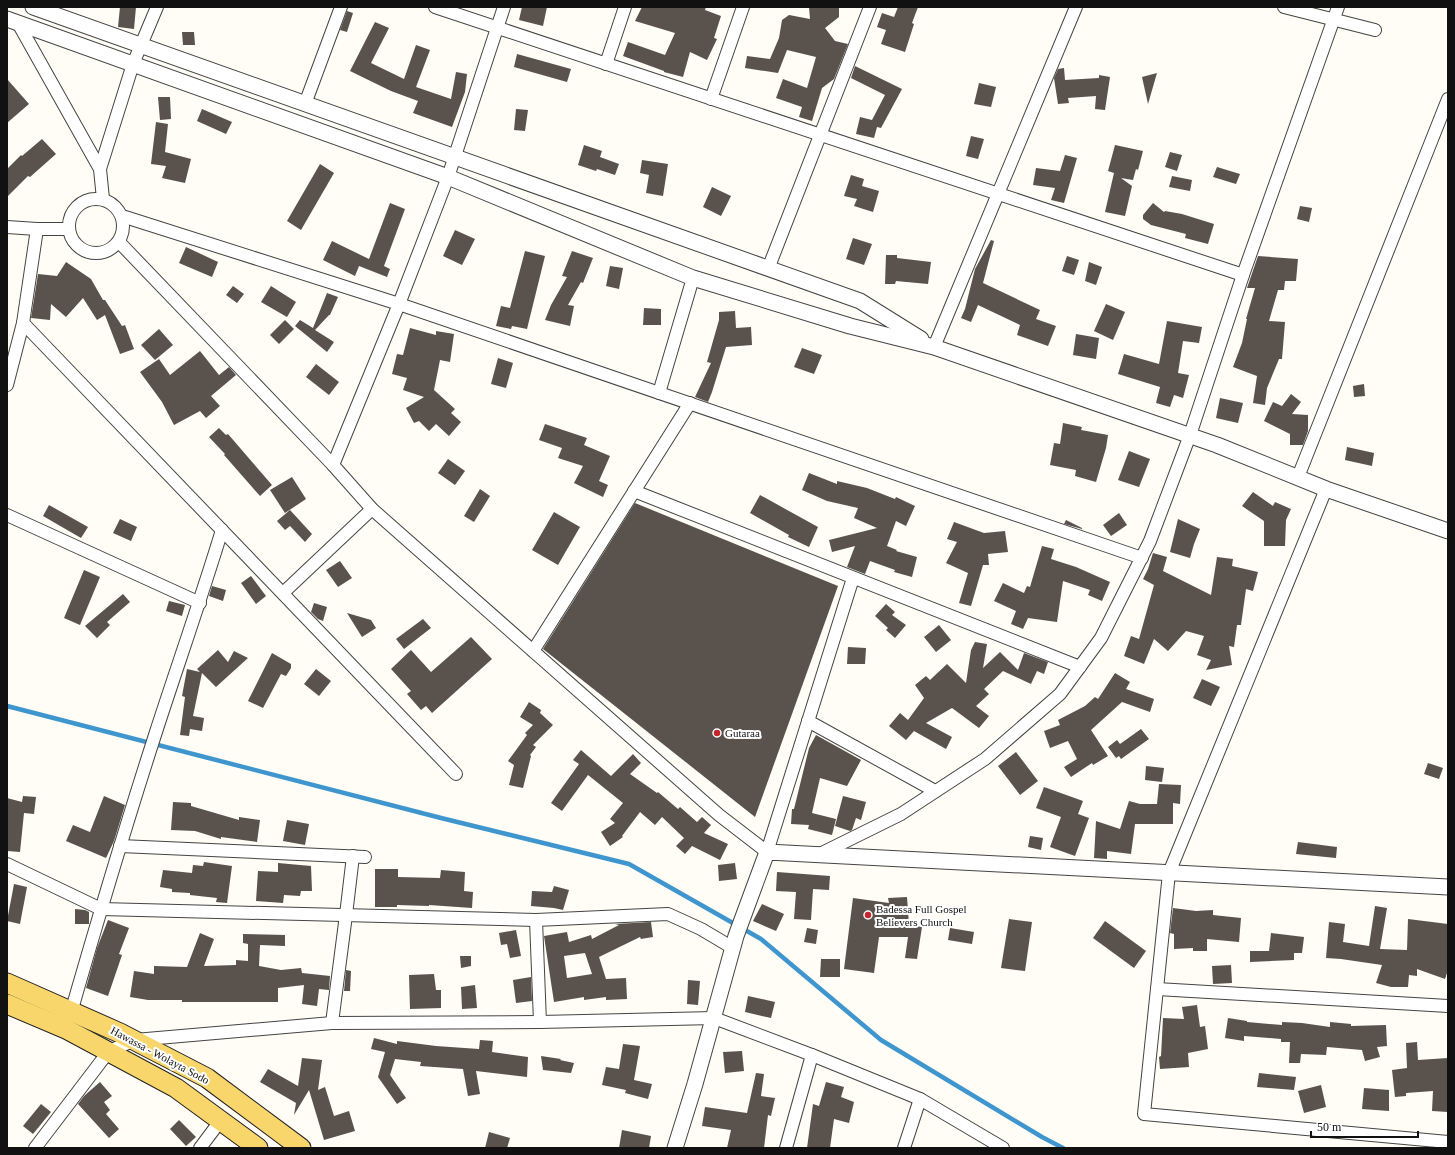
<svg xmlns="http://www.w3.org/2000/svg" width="1455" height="1155" font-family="Georgia,serif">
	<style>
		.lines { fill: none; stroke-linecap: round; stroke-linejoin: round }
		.stream { stroke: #3f96cf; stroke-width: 4.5 }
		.building { fill: #5a524d; fill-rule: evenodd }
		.minor-casing { stroke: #444; stroke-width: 14 }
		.tertiary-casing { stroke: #444; stroke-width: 17 }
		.primary-casing { stroke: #222; stroke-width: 21 }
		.minor { stroke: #fff; stroke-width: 12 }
		.tertiary { stroke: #fff; stroke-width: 15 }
		.primary { stroke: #f9d66b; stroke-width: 19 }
		.poi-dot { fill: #c4262e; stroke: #fff; stroke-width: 1.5 }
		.labels { text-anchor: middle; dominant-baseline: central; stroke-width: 4; stroke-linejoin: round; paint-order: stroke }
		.poi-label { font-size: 11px; fill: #111; stroke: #fff; text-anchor: start }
		.street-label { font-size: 11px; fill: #111; stroke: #fff }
	</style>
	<rect width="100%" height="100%" fill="#fffdf5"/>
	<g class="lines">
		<path class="stream" d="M7,706L441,818L629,864L761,939L881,1040L1042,1137L1063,1148"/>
	</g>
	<g class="building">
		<path d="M120,7H136L134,29L118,27Z"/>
		<path d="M522,7H547L543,26L519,20Z"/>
		<path d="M642,7H706L705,10L721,16L714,38L717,39L707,60L690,52L683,77L664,72V71L623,56L628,42L665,55L675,33L635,21Z"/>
		<path d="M809,7H839V17L825,28L835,41L848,44L834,79L822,88L812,121L799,117L802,107L776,98L783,79L807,88L816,57L787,50L778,73L745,68L747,56L770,59L779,38L782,20L789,15L810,19Z"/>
		<path d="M898,7H918L912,23L914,24L905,52L881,44L886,30L877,27L882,13L894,17Z"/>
		<path d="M347,11L353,13L347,32L340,30Z"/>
		<path d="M375,22L389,28L371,63L404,79L416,45L430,50L416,87L451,99L456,72L467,74L465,92L452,127L413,113L418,101L391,91L350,71Z"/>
		<path d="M182,32H194L195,45H183Z"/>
		<path d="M517,54L571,69L567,82L514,67Z"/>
		<path d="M855,66L902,89L881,128L877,127L874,138L856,134L860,117L872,120L885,95L851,78Z"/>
		<path d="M1064,68L1065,80L1099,78V75L1110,77L1105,110L1095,109L1096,96L1068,98L1069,103L1058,104L1054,78L1058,69Z"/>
		<path d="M1157,73L1148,104L1142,77Z"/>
		<path d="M7,79L29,104L7,123Z"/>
		<path d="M979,83L996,87L991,107L974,104Z"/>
		<path d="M158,97H170L171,119L160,120Z"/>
		<path d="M202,109L232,122L226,134L197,121Z"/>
		<path d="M516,109L528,110L525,131L514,130Z"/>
		<path d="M156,122L168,124L165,152L191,159L185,183L162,178L166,166L151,164Z"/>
		<path d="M971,136L984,139L978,159L966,156Z"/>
		<path d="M42,139L56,154L30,177L28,176L7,197V169L21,155L22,156Z"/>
		<path d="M584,145L602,151L600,157L619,164L615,175L597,169L596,171L578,165Z"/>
		<path d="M1115,145L1143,151L1138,170L1136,169L1133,180L1121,178L1132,186L1125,216L1105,212L1114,173L1108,171Z"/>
		<path d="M1170,152L1182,155L1177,171L1165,167Z"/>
		<path d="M1065,155L1077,158L1064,203L1051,200L1055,188L1033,185L1036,168L1060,171Z"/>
		<path d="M642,160L668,164L663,196L646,193L649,175L640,173Z"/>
		<path d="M320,164L334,173L301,230L287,221Z"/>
		<path d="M1217,167L1240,174L1236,184L1213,177Z"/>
		<path d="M851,175L864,179L862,186L879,191L873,212L854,206L857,199L844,196Z"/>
		<path d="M1172,176L1192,180L1190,191L1169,187Z"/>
		<path d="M712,187L731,196L721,216L703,207Z"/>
		<path d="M390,203L405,209L384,266L390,269L387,277L359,266L355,276L323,260L332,241L369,259Z"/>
		<path d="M1153,203L1164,212L1165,211L1182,214L1214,224L1208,244L1185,238L1186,234L1151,225L1143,219V215Z"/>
		<path d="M1300,206L1312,208L1309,222L1297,219Z"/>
		<path d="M455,230L475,239L462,265L443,256Z"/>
		<path d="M853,238L872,244L864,265L846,259Z"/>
		<path d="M991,240L994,241L983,283L1040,310L1036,319L1056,326L1048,346L1017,335L1020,325L978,305L971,322L961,318L965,309L975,269Z"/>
		<path d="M186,247L218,262L212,277L179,263Z"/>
		<path d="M525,251L545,256L527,329L512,326L511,329L496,326L501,306L510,308Z"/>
		<path d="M572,251L593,258L583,283L581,282L568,305L574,306L570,326L545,320L551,305L567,277L562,276Z"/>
		<path d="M886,255H897V258L931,262L928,284L896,281L895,284H885Z"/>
		<path d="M1067,256L1079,260L1074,275L1062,271Z"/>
		<path d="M1258,256L1298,259L1296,281H1285L1284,290H1278L1269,321L1285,322L1282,359H1279L1267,388L1265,405L1253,403L1257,376L1233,367L1242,343L1247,319H1246L1255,288H1247Z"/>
		<path d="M66,262L91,279L103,300H105L122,326L125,325L134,349L120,354L105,315L97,320L83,298L66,317L51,304L50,320L31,318L38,274L57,276Z"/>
		<path d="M1089,262L1102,267L1096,285L1085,281Z"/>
		<path d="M610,266L623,268L619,289L606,286Z"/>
		<path d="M233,286L244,294L237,303L226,295Z"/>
		<path d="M271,286L296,302L287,317L261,302Z"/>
		<path d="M327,293L338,297L330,315H329L315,330L334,342L327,352L295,326L300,320L313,328Z"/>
		<path d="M1106,304L1125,312L1113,340L1094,331Z"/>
		<path d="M644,308L661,309V325H643Z"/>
		<path d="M735,311L736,328L751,327L752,345L726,347L712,392L708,402L695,397L711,363L707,362L719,320V312Z"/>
		<path d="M285,320L294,329L279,344L270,335Z"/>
		<path d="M1167,321L1202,327L1199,343L1183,341L1178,373L1189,375L1183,398L1174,395L1170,407L1156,403L1160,387L1118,374L1124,354L1159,364Z"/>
		<path d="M410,328L436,335V331L454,334L450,362L440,360L434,390L455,409L451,413L461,422L449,436L436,424L429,431L419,421L414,423L406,408L424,397L403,390L407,378L392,374L397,354L403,355Z"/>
		<path d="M159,329L173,345L155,360L141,345Z"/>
		<path d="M1076,334L1099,338L1096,359L1073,355Z"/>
		<path d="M802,348L822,355L814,374L794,367Z"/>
		<path d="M200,351L219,375L229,367L236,375L211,396L220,406L206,418L200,411L174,425L162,402L140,372L159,359L170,375Z"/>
		<path d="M498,358L513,363L506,388L491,384Z"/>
		<path d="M316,364L339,382L329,395L306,377Z"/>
		<path d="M1364,384L1365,396L1354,397L1353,386Z"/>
		<path d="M1291,394L1301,402L1292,414L1308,415V431L1303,445H1290V434L1264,421L1273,402L1282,406Z"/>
		<path d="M1220,398L1243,403L1238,423L1216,418Z"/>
		<path d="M1063,423L1082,427L1081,430L1108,435L1106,448L1096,482L1075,476L1076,470L1050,465L1054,443L1060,444Z"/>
		<path d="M545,424L587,438L584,445L610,456L599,481L608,485L603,497L574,483L583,466L558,458L562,448L539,440Z"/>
		<path d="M219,428L226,435L228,434L272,485L260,496L224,455L225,454L209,437Z"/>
		<path d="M1347,447L1374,453L1372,466L1345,460Z"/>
		<path d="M1129,451L1150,459L1139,487L1118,480Z"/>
		<path d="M448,459L465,471L455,485L438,473Z"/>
		<path d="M809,473L837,484V481L867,488L895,499L896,497L915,506L906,526L896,521L887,546L897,550L896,551L917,557L912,577L894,572L895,570L870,561L865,574L847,567L855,546L832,552L829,540L877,528L854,518L858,508L827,501L802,490Z"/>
		<path d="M292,477L306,499L285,513L270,490Z"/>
		<path d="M480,489L490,496L474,522L464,516Z"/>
		<path d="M1253,492L1273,506L1275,502L1291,509L1286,520L1285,546H1264V521L1242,506Z"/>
		<path d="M760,495L818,527L809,547L788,537L789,535L750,513Z"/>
		<path d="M635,503L838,586L755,817L543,649Z"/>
		<path d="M49,505L88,527L81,538L43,516Z"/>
		<path d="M290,510L312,534L305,542L290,526L285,530L277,521Z"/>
		<path d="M554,512L580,527L558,565L532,550Z"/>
		<path d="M1119,513L1127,525L1111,536L1103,525Z"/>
		<path d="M120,519L137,527L131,541L113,533Z"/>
		<path d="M1178,519L1200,529L1194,544L1190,558L1170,552Z"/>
		<path d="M1066,520L1082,528V529L1064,524Z"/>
		<path d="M954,522L984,533L1005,531L1008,552L988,554L989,565H983L971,606L959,603L968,573L946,563L957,542L947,539Z"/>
		<path d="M1042,546L1054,549L1051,559L1076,567L1110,582L1102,601L1088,595L1090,590L1063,581L1057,622L1028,618L1023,629L1011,624L1016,611L994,601L1003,583L1024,593L1027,586L1030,587Z"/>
		<path d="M1153,553L1167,557L1163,571L1211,595L1217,557L1233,559L1232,566L1258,572L1253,591L1246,589L1241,625H1237L1234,647L1229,646L1232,665L1206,670L1211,660L1197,655L1204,636L1186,631L1168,651L1154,639L1144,664L1124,656L1131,636L1139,639L1154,585L1143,579L1148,569Z"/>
		<path d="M340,561L352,578L338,587L326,570Z"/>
		<path d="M84,570L100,577L80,625L64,618Z"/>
		<path d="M251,576L266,596L256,604L241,583Z"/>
		<path d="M212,586L226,590L223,601L209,596Z"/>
		<path d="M123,594L130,602L107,622L110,625L97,638L85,626Z"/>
		<path d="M169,601L185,605L182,616L166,611Z"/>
		<path d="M314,603L327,607L323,621L318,619L311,612Z"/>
		<path d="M886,604L895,612L892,615L906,625L895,638L886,630L888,628L875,616Z"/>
		<path d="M347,613L371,620L376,628L362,637Z"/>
		<path d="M423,619L431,628L404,649L396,639Z"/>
		<path d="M939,625L951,640L936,652L924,637Z"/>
		<path d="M471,637L492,659L432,713L426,706L421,710L407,694L411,691L391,669L411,650L431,672Z"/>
		<path d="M975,642L987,644L983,668L1000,652L1018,670L1024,653L1048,662L1044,674L1037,671L1031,684L1003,671L984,689L989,694L976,706L989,716L979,728L952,708L926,723L952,737L946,749L914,731L906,740L889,726L900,713L908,720L924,698L915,685L926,676L930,680L947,664L966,683L971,650Z"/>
		<path d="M848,647L866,648L865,664H847Z"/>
		<path d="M218,650L228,662L234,651L248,658L216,687L202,673L193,716L204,718L202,731L190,729L189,736L180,735L185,697L182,696L187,669L200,672L197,669Z"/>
		<path d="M272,653L291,664V668L286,676L281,674L263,708L248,701Z"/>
		<path d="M316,669L331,681L319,696L304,684Z"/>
		<path d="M1115,673L1130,682L1126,689L1154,699L1150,712L1122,702L1091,730L1108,756L1093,765L1092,763L1071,777L1064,767L1077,759L1068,741L1050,748L1044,731L1060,725L1058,720L1085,706L1095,697L1098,699Z"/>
		<path d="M1202,679L1220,687L1211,706L1193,698Z"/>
		<path d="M529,702L541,710L540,713L553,725L533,745L536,747L530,755L531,756L523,788L509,785L514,765L508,761L527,735L525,733L533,725L520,717Z"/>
		<path d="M1141,729L1149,739L1121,759L1119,756L1116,758L1108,747L1117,740L1120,744Z"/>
		<path d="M816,735L861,760L847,786L820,778L812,813L836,819L832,835L808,829L809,825L791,824L792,809H794L809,748Z"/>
		<path d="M581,750L611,776L633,754L641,763L630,774L657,793L658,792L678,809L680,807L697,822L702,817L711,825L704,833L728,844L720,860L692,846L685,854L676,846L684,838L662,817L655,825L640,812L622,836L623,837L610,846L601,832L615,823L610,819L623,803L588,775L562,811L551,803L579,764L573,760Z"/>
		<path d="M1016,752L1038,781L1020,795L998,766Z"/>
		<path d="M1428,763L1443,768L1439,779L1424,774Z"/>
		<path d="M1146,766L1164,768L1162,782L1145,780Z"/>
		<path d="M1159,784L1181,785L1180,804L1173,803V824H1135L1131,854L1107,851V859L1094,858L1096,821L1120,829L1129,801L1140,804H1157Z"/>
		<path d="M1044,787L1083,801L1078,814L1089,818L1075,856L1050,847L1061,817L1036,808Z"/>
		<path d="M23,796L36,797L34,814L24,813L20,852L7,851V798L22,802Z"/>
		<path d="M104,796L125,805L114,841L106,858L66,841L73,825L90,832Z"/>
		<path d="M843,796L866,802L861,820L856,818L852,830L850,831L835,826Z"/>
		<path d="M173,802L191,803V806L239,820V817L260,820L257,842L221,837V839L195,831L171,830Z"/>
		<path d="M287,820L309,824L305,845L283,841Z"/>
		<path d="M1030,836L1043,838L1041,850L1028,847Z"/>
		<path d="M1298,842L1337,847L1336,858L1296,854Z"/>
		<path d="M204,862L232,866L227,903L216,902L217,898L190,895V893L172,892V889L160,887L163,870L192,873L193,865L203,866Z"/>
		<path d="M278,863L311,866L312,891H301L300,896L284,895L283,903L256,901L258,871L278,872Z"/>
		<path d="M735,863L737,879L719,881L718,865Z"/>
		<path d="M375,869H398V877L440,878L441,870L465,872L464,891L473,892L472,908L429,905V906L397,905V907H375Z"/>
		<path d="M777,872L830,876L829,890L813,889L811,920L794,919L796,892L776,891Z"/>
		<path d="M14,884L27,887L20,924L7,921Z"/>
		<path d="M554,886L569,890L563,910L554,908L531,906L532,891L552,892Z"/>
		<path d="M907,897L909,925L922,927L917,959L905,958L908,937H879L874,973L844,969L853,898L889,903L888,898Z"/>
		<path d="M762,904L784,914L776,931L753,921Z"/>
		<path d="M1375,906L1387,908L1380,949L1407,950L1408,919L1448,924V970L1445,979L1417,969V976L1409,975L1408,987H1391L1376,983L1382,965L1341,959L1326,958L1329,922L1345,924L1343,942L1369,946Z"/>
		<path d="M1173,908L1196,911L1213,910V915L1241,918L1239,942L1207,939V951H1193V948L1174,949V934L1170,933Z"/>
		<path d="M75,909L85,910L89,912V924H75Z"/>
		<path d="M1009,919L1032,922L1025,971L1001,968Z"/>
		<path d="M108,920L129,928L119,954L122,955L108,996L86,988L97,948Z"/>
		<path d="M1105,921L1146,951L1134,968L1093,938Z"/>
		<path d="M651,922L653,937L641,939L640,937L599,957L606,979L626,978L627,999L606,1000V997L584,1000V997L554,1002L544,936L567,932L569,942L591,935L592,939L619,925L615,924ZM585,953L592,974L567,978L564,956Z"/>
		<path d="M807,928L818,930L816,944L804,942Z"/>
		<path d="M950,928L974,932L972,944L948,940Z"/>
		<path d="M516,930L521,956L510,958L507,944L501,945L499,933Z"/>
		<path d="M200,933L214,939L204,966L236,965V960L248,961V944L243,943V934L285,935V946L260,945L259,966L281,970L301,968L302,973L330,976L329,990L319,989L317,1006L302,1004L304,985L278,988V1002H182V1000H148L130,997L134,971L154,974V966L187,967Z"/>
		<path d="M1271,933L1304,937L1302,953H1294V960L1250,962V951H1269Z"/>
		<path d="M460,956H471V966L461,968Z"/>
		<path d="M821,959H840V977H820Z"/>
		<path d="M1231,965L1232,983L1213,984L1212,966Z"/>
		<path d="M346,970L351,971L350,991H344Z"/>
		<path d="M434,974L436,990H441V1008L410,1009L409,975Z"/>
		<path d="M531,977L532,1001L516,1003L513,980Z"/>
		<path d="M688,980L700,981L698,1005L687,1004Z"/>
		<path d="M475,985L477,1008L462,1009L461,987Z"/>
		<path d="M748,996L775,1002L771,1018L745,1012Z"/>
		<path d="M1197,1005L1200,1027L1205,1026L1208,1049L1188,1053L1189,1067L1160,1069L1159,1057L1161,1056L1163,1018L1184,1019L1182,1007Z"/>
		<path d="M1228,1018L1247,1021V1022L1282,1025V1022L1302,1023L1330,1027V1022L1351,1024V1026L1386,1025L1387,1046L1377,1047L1380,1057L1365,1061L1362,1050L1327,1047L1326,1055L1301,1054L1300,1063H1289L1290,1042H1281V1039L1244,1036V1041L1225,1038Z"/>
		<path d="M374,1038L397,1044V1041L436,1046L479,1049L480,1040L493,1041L492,1052L528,1057L527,1077L476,1071L480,1094L468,1096L463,1069L420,1066L421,1062L395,1059L390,1075L406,1098L397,1104L378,1077L385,1052L371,1049Z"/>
		<path d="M1417,1042L1418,1060L1448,1058V1112L1432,1111L1433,1091L1406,1093V1096L1395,1097L1392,1070L1407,1068L1406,1043Z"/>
		<path d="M623,1044L640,1046L634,1080L652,1084L648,1099L625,1093L626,1090L602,1085L606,1067L619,1069Z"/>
		<path d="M742,1051L744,1071L725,1073L723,1052Z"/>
		<path d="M541,1056L561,1059L560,1060L574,1063L571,1073L543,1070Z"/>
		<path d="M302,1058L322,1060L318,1090L325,1087L334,1116L349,1111L355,1131L324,1140L309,1090L294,1115L296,1103L260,1082L268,1069L298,1086Z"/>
		<path d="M756,1073L764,1074L761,1096L775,1098L771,1116L768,1115L764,1148H727L731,1130L702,1126L705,1107L747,1113Z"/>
		<path d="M1259,1073L1296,1077L1294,1090L1257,1087Z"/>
		<path d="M100,1082L112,1096L104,1102L110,1110L106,1114L119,1129L109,1138L78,1104L84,1096Z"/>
		<path d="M826,1082L844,1087L841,1097L854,1102L849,1123L834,1119L830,1148H807L813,1104L819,1106Z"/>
		<path d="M1321,1085L1326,1107L1304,1113L1298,1091Z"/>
		<path d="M1364,1088L1389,1090V1111L1362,1109Z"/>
		<path d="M41,1104L51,1112L33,1134L23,1126Z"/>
		<path d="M179,1120L196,1137L186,1146L170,1129Z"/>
		<path d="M622,1130L651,1136L649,1148H619Z"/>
		<path d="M489,1132L510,1138L507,1148H485Z"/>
	</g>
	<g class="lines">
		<g class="minor-casing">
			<g id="minor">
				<path d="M435,7L1243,275"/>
				<path d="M1284,7L1375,30"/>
				<path d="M18,23L100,169L103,199"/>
				<path d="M606,64L625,7"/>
				<path d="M711,99L743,7"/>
				<path d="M305,104L341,7"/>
				<path d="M100,169L133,64L157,7"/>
				<circle cx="96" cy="226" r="27"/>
				<path d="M122,216L399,304L1142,558"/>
				<path d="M7,227L37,229H68"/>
				<path d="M119,242L333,465L372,509L719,815L767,852L853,578"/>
				<path d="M768,269L870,7"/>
				<path d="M23,323L456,774"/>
				<path d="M934,347L1076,7"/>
				<path d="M7,385L23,323L37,229"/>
				<path d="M659,393L693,278"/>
				<path d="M333,465L399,304L448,177L504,7"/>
				<path d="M1298,477L1448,99"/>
				<path d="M1326,489L1169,873L1144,1114L1448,1142"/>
				<path d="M634,491L1080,667"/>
				<path d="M7,515L200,603"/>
				<path d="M283,593L372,509"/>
				<path d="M533,651L690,403"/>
				<path d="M808,721L935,791"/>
				<path d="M120,846L365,857"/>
				<path d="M818,855L901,814L985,759L1060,694L1101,638L1150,541L1190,435L1243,275L1338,7"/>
				<path d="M7,864L101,909L536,920L668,914L701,929L733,948"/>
				<path d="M536,920L540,1022"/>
				<path d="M1157,989L1448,1006"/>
				<path d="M70,1016C97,922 125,828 155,735C177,667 201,599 222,530"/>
				<path d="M332,1023L346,915L353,856"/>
				<path d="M35,1148L109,1051L135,1040L332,1023L540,1022L714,1018L812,1055L920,1099L1003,1148"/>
				<path d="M200,1148L221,1120"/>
				<path d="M786,1148L812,1055"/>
				<path d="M904,1148L920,1099"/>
			</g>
		</g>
		<g class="tertiary-casing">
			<g id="tertiary">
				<path d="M33,7L860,301L921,339"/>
				<path d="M7,19L448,177L693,278L850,326L934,347L1217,445L1326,489L1448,531"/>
				<path d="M675,1148L695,1084L736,936L767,852L1448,887"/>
			</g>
		</g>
		<g class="primary-casing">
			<g id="primary">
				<path d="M7,983L120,1033L207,1078L301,1148"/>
				<path d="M7,1004L66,1029L176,1088L258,1148"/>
			</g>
		</g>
		<use href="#minor" class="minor"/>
		<use href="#tertiary" class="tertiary"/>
		<use href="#primary" class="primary"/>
	</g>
	<g class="poi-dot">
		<circle cx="717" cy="733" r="4"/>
		<circle cx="868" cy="915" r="4"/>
	</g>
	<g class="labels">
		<g class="poi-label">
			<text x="725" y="733">Gutaraa</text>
			<text x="876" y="909">Badessa Full Gospel<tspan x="876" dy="13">Believers Church</tspan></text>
		</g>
		<g class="street-label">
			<text transform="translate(160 1055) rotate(28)">Hawassa - Wolayta Sodo</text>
		</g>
	</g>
	<rect width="1455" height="1155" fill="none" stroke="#111111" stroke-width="16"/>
	<path d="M1311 1131v6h107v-6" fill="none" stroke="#111111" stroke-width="2"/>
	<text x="1317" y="1131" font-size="12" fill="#111111" stroke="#ffffff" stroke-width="3" paint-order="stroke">50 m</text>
</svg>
